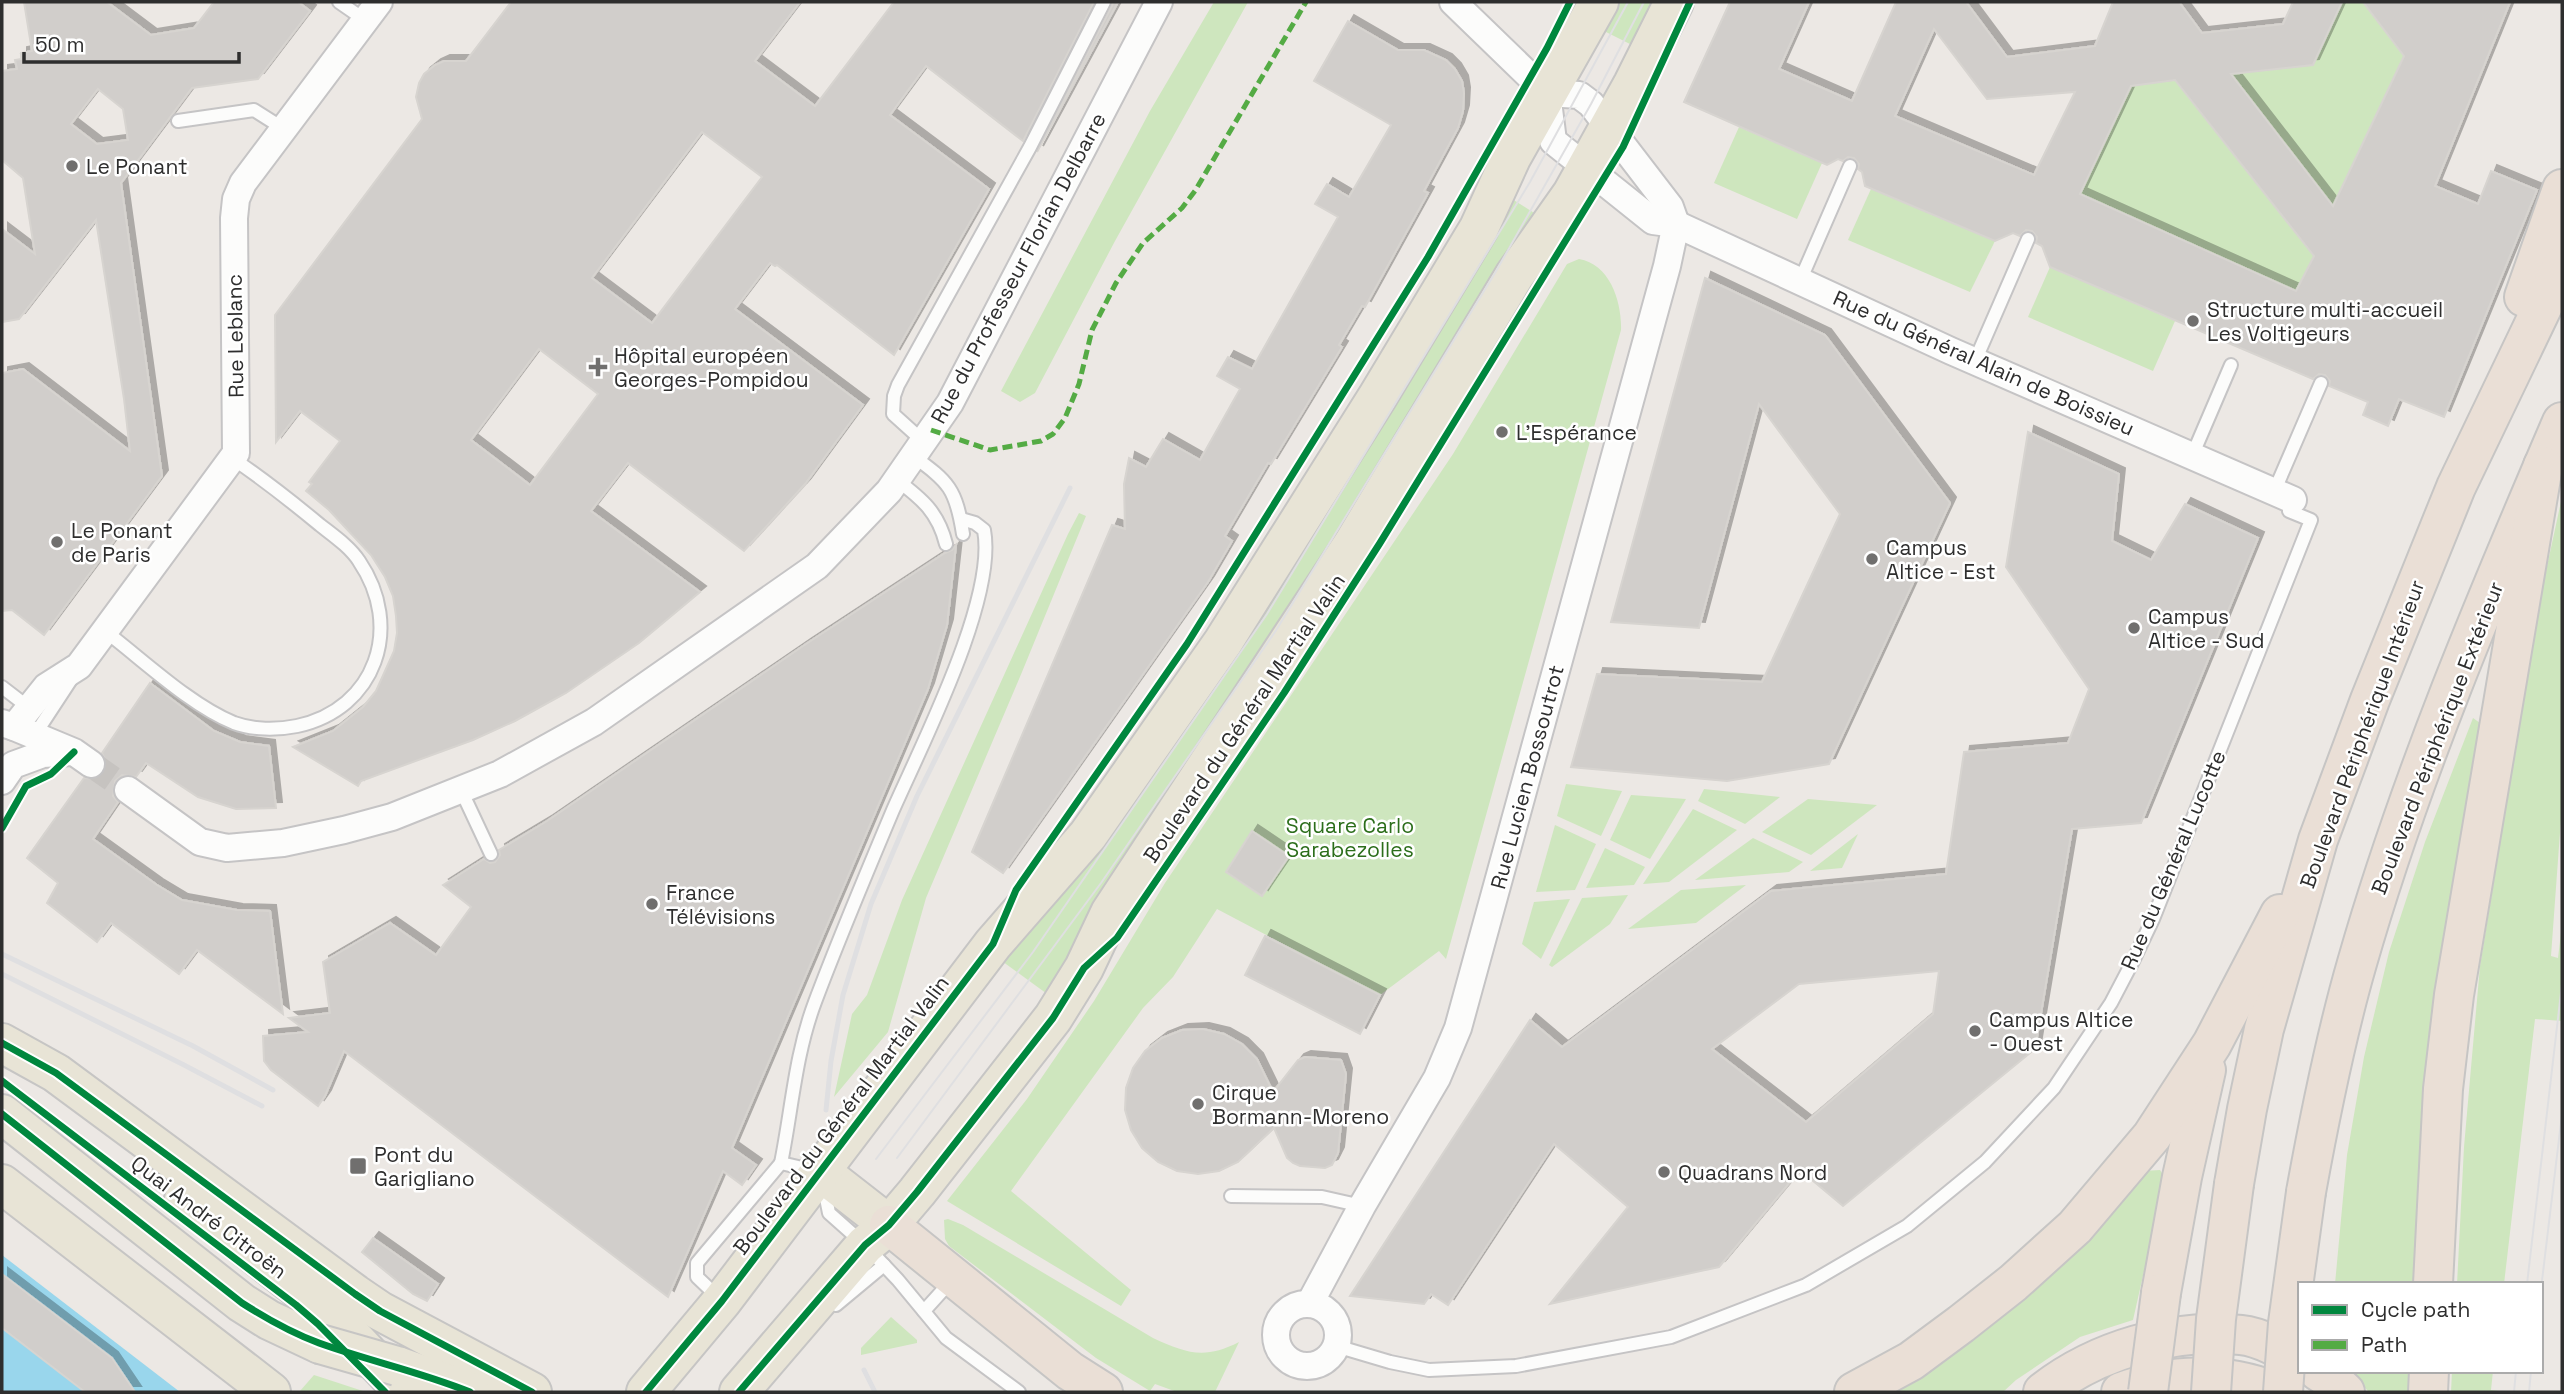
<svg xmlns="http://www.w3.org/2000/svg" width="2564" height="1394" font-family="'Space Grotesk',sans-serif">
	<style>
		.green { fill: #cee6be }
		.water { fill: #99d6ec }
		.building { fill: #d1cecb; stroke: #d7d4d0; stroke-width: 2; fill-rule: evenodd; filter: url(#shadow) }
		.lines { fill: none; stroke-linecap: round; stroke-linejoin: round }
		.street-tunnel { stroke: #c6c3c0; stroke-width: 26; stroke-dasharray: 26 13; stroke-linecap: butt }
		.lane-casing { stroke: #c5c4c5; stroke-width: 16 }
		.street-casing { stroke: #c5c4c5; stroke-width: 30 }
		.primary-casing { stroke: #c6c5c4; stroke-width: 42 }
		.highway-casing { stroke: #c6c5c4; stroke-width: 42 }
		.lane { stroke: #fcfcfb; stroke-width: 12 }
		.street { stroke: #fcfcfb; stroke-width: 26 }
		.primary { stroke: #e8e4d6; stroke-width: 38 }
		.highway { stroke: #eadfd6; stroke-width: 38 }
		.tram { stroke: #dfdfe1; stroke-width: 2 }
		.rail { stroke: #dfdfe1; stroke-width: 5 }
		.primary-bridge-casing { stroke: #c6c5c4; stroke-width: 42; stroke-linecap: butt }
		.highway-bridge-casing { stroke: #c6c5c4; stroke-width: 42; stroke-linecap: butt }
		.primary-bridge { stroke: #e8e4d6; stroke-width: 38 }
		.highway-bridge { stroke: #eadfd6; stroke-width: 38 }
		.quiet { stroke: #54ab44; stroke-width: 5; stroke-dasharray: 10 5; stroke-linecap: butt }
		.cycleway-casing { stroke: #fff; stroke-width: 11 }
		.cycleway { stroke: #00873e; stroke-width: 7 }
		.poi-dot { fill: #706f6e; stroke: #fff; stroke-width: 2.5 }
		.labels { text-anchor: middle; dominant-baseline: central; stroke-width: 5; stroke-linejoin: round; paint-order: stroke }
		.poi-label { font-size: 21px; fill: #2e2e2e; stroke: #fff; text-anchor: start }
		.street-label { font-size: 21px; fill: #2e2e2e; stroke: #fff }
		.park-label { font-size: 21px; fill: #2c6e1b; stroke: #fff }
	</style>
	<defs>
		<filter id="shadow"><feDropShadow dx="6" dy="-6" stdDeviation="0" flood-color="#0004"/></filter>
	</defs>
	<rect width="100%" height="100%" fill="#ece8e4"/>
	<g class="green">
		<path d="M1214,2H1248L1115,241L1035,393L1020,402L1001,391L1150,111Z"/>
		<path d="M1619,2H1658L1634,46L1604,31Z"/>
		<path d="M2342,2H2363L2404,56L2333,206L2231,74L2313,65Z"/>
		<path d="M2175,80L2314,256L2296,291L2080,194L2131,86Z"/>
		<path d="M1739,127L1822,163L1797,219L1714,183Z"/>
		<path d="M1871,189L1995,241L1970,292L1848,240Z"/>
		<path d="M1512,199L1539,216L1054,999L999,959Z"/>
		<path d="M1579,259C1610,264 1622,302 1621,330L1446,959L1439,951L1380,995L1217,909L1173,977L1143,1008L1011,1191L1131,1290L1121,1306L947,1201L1027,1099L1094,1001L1165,883L1453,454L1567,264Z"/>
		<path d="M2050,267L2175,321L2153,371L2028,317Z"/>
		<path d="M2562,497V805L2551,956L2558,958L2562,924V1021L2535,1019L2504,1284H2457L2464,1147L2480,966L2541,594Z"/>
		<path d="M1079,513L1086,516L1022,672L926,898L888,1032L834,1097L852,1014L867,995L902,900L1068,534Z"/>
		<path d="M2473,718L2480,723C2469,822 2442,919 2433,1018C2424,1106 2421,1195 2415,1284H2335L2347,1155L2364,1057L2389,952L2425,842Z"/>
		<path d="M1566,784L1622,791L1601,836L1557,816Z"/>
		<path d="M1704,789L1780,797L1745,824L1698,801Z"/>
		<path d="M1631,795L1686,799L1650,859L1610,840Z"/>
		<path d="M1808,799L1877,805L1811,855L1762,832Z"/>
		<path d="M1693,809L1737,830L1669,882L1643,884Z"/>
		<path d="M1555,825L1596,844L1575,890L1536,892Z"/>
		<path d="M1858,834L1842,868L1810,871Z"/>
		<path d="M1753,838L1803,862L1789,872L1695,880Z"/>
		<path d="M1605,848L1645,867L1634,885L1586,888Z"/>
		<path d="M1746,885L1696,923L1628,929L1681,890Z"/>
		<path d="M1628,895L1610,924L1552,967L1549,965L1582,898Z"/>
		<path d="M1570,899L1541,959L1522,944L1534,902Z"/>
		<path d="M2160,1170L2165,1178L2133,1320L2080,1337L2016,1380L2003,1392H1889L2143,1171Z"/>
		<path d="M948,1219L963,1225L1153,1338C1186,1353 1204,1360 1239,1342L1215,1392H1177L1155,1384L1150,1391L1096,1358L949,1246L945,1239L944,1220Z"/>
		<path d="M891,1317L917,1340V1343L861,1355V1348Z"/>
		<path d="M2348,1371H2409L2408,1392H2369Z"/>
		<path d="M2452,1371H2493L2491,1390L2508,1392H2451Z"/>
		<path d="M314,1375L366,1392L300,1391Z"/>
	</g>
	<path class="water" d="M2,1255L180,1392H2Z"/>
	<g class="building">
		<path d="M24,2H107L151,35L194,28L214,2H298L310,11L258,79L192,88L121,183L162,476L44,635L12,610L2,611V373L23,369L130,451L124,399L96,220L19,319L2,322V229L35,254L23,178L2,160V71L17,69L15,60L21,59V53L32,51ZM98,89L123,109L128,140L97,144L71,124Z"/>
		<path d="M511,2H800L755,61L815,106L894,2H1094L1023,141L926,66L890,115L989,189L894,355L777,265L775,266L770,263L735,309L863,405L805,484L744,551L628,463L591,511L700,592L639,643L566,693L515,721L473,740L361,781L358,786L293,747L333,731L363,707L376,691L394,651L397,633L396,616L393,596L385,577L371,555L329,510L306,491L312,484L309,482L340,441L300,411L276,442L275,315L422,119L416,97L419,83L424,74L435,65L444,61H466ZM702,132L762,177L652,323L592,278ZM539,349L598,394L530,485L471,440Z"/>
		<path d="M1113,2H1118L1037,152L1112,6Z"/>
		<path d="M1730,2H1809L1779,69L1852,101L1896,2H1966L2007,57L2095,46L2113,2H2179L2202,33L2283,24L2293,2H2342L2313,65L2231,74L2333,206L2404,56L2363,2H2510L2435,186L2478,204L2491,171L2537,190L2444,417L2399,399L2388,426L2363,415L2368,402L2329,386L2330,381L2325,375L2319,374L2313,379L2050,267L2042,246L2036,243L2037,237L2032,231L2026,230L2020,236L2013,233L1995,241L1865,186L1862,172L1858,169L1859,164L1854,158L1848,157L1843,161L1838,159L1827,165L1684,102ZM1934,29L1987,99L2075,92L2034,175L1895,116ZM2175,80L2314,256L2296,291L2080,194L2131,86Z"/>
		<path d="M1348,21L1398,50H1424L1446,60L1455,69L1462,81L1464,93L1463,111L1458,128L1424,191L1428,193L1365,307L1362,306L1339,345L1342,347L1271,464L1268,463L1225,536L1232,541L1208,582L1003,873L972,852L1112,525L1125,529L1124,484L1129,458L1146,467L1163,439L1200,460L1240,389L1217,376L1228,357L1252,369L1338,217L1315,204L1327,184L1349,197L1391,125L1314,81Z"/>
		<path d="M1705,278L1825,335L1950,503L1829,764L1727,781L1571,767L1597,674L1762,682L1840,514L1759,404L1699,628L1611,622Z"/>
		<path d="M2028,432L2119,474L2112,541L2151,560L2185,504L2258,538L2141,823L2072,829L2035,1049L1843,1206L1800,1170L1719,1267L1550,1304L1628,1207L1554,1144L1448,1305L1431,1294L1424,1304L1350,1296L1530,1020L1562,1047L1771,891L1946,874L1964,752L2068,743L2089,689L2006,567ZM1939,971L1933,1014L1806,1122L1712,1049L1799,984Z"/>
		<path d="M956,545L947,625L928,689L732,1148L756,1165L742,1185L723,1171L668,1297L344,1051L325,1096L318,1106L271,1070L264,1061L263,1036L308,1032L289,1018L330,1013L323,962L390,923L436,955L471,907L443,885L484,859L490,863L495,862L500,855L499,850L547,821L806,644L945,553L952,550Z"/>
		<path d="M150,683L214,731L240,742L269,746L276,808L236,809L198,797L146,763L136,777L122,775L115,781L113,796L118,802L93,839L157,885L182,900L237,910L270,911L283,1014L197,950L179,974L111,923L97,942L47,903L58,883L27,858L84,778L97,779L103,774L107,765L102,753Z"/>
		<path d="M1252,831L1289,856L1262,896L1226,872Z"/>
		<path d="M1265,936L1380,995L1360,1034L1245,975Z"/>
		<path d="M1203,1029L1224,1034L1242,1044L1257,1059L1273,1092L1298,1060L1305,1057L1341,1060L1346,1074L1338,1153L1332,1165L1325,1168L1300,1166L1293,1163L1287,1158L1274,1128L1238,1162L1219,1171L1198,1174L1177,1171L1158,1162L1142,1148L1131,1130L1125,1110L1126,1088L1133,1068L1145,1051L1162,1038L1182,1030Z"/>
		<path d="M373,1238L438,1284L427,1301L413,1294L362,1252Z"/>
		<path d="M2,1274L112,1358L135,1392H85L2,1328Z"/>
	</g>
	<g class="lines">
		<path class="street-tunnel" d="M91,764L128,790"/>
		<g class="lane-casing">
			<g id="lane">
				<path d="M339,2L365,20"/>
				<path d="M178,121L254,110L284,129"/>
				<path d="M1800,281L1850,166"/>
				<path d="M1975,361L2028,239"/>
				<path d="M924,442L893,414L894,396L898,385L1030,147L1104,2"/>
				<path d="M913,456C949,482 956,489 963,534"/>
				<path d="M2192,456L2231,365"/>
				<path d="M897,480C922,499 938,512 946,544"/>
				<path d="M2274,492L2321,383"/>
				<path d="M105,631C143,660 190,705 234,723C253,730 277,730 297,726C376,709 404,627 359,561C350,547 334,536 320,525C291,501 263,479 232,458"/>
				<path d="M2,687L28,707"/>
				<path d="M34,736L72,678"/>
				<path d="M461,790L491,854"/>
				<path d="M781,1163C792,1109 795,1055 815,1002C839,938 866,874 893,810C922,744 997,598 984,530L975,523L961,519"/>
				<path d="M824,1188L829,1213L865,1245L898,1280L946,1338L1019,1392"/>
				<path d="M1231,1196L1322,1197L1362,1206"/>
				<path d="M719,1298L697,1277V1263L781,1163L815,1171"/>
				<path d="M836,1305L884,1265"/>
				<path d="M924,1311L952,1280"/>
				<path d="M1336,1346L1390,1362L1429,1370L1516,1366L1671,1337L1806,1285L1907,1226L1985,1162L2054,1088L2111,1003L2133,961L2153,919L2311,520L2289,511"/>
			</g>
		</g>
		<g class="street-casing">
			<g id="street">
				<path d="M1453,2L1547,93"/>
				<path d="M1547,93L1553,141L1653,221L1676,224L1951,351L2293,500"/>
				<path d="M1547,93L1579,95L1591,104L1670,207L1676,224"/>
				<path d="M2,723L14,727L46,687L79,666L236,453L234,218L236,199L243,183L379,2"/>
				<path d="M14,727L74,752L91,764"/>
				<path d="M2,781L13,765L43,754L72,752"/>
				<path d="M128,790L200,842L227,848L283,843L344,830L392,817L500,774L594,722L817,566L889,491L950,403L1159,2"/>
				<path d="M1310,1303L1362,1206L1437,1078L1458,1028L1667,266L1676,224"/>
				<circle cx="1307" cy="1335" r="31"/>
			</g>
		</g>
		<g class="primary-casing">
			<g id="primary">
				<path d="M2,1043L56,1073L355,1294L380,1311L532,1392"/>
				<path d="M2,1114L242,1303L269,1320L320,1344"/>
				<path d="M821,1172L889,1225"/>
				<path d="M2,1184L271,1392"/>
				<path d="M184,1199L331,1314L404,1392"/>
				<path d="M397,1366L470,1392"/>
				<path d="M646,1392L722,1301L993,944L1088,835L1223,642L1378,396L1479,228L1511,158L1599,2"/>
				<path d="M739,1392L865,1245L889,1225L917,1192L1053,1018L1084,968L1110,913L1353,544L1514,276L1572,194L1633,84L1674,2"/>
			</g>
		</g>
		<g class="highway-casing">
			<g id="highway">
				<path d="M2524,297L2562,189"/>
				<path d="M2234,1184L2247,1109L2264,1029L2318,840L2370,700L2456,487L2562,266"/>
				<path d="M2306,1192C2320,1115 2335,1039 2357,963C2410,778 2486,599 2562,422"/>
				<path d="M889,1225L1070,1371L1103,1392"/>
				<path d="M2433,1284L2443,1089L2454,995L2543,466"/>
				<path d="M2161,1293L2182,1177L2206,1070"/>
				<path d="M2318,1371L2332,1380L2345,1392"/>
				<path d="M1854,1392L1911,1361L1961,1324L2013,1283L2075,1227L2152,1136L2212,1044L2280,914"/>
				<path d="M2043,1392C2097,1350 2172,1328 2241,1335C2261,1337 2283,1350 2300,1360"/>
				<path d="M2121,1392C2171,1373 2224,1372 2275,1392"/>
				<path d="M2428,1392L2429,1371"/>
			</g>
		</g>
		<use href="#lane" class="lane"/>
		<use href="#street" class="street"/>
		<use href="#primary" class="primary"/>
		<use href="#highway" class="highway"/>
		<g class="tram">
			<path d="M897,1158L1101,883L1275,632L1495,273L1591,104L1644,2"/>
			<path d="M876,1159L1033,952L1267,614L1530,182L1628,2"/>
			<path d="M2527,1284L2562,984"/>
			<path d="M2541,1289L2562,1114"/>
			<path d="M2514,1392L2516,1371"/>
			<path d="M2529,1392L2531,1371"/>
		</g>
		<g class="rail">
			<path d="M2,954L193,1046L273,1090"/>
			<path d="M2,974L184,1065L262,1106"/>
			<path d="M826,1110L831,1061L843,995L871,904L917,796L1070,488"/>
			<path d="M864,1370L875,1392"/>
		</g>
		<g class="primary-bridge-casing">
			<path id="primary-bridge" d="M320,1344L397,1366"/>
		</g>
		<g class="highway-bridge-casing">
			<g id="highway-bridge">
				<path d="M2148,1392L2161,1293"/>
				<path d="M2211,1392L2216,1319L2234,1184"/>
				<path d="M2283,1392L2288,1323L2306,1192"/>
			</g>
		</g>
		<use href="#primary-bridge" class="primary-bridge"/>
		<use href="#highway-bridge" class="highway-bridge"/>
		<path class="quiet" d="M931,430L990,450L1041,441L1053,434L1065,418L1079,384L1092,330L1116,283L1143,243L1182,208L1195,191L1306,2"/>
		<g class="cycleway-casing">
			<g id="cycleway">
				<path d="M2,828L26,786L51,774L74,752"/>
				<path d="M2,1043L56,1073L355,1294L380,1311L532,1392"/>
				<path d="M2,1081L296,1305L318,1324L385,1392"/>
				<path d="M2,1114L242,1303C267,1319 292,1333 319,1343C369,1361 421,1372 470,1392"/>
				<path d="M646,1392L722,1301L993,944L1016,890L1187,644L1428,257L1547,48L1570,2"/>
				<path d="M739,1392L865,1245L889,1225L917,1192L1053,1018L1084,968L1117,938L1284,693L1380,543L1623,147L1690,2"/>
			</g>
		</g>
		<use href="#cycleway" class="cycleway"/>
	</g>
	<g class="poi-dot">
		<circle cx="72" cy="166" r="7"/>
		<circle cx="2193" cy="321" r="7"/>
		<path d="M594.5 356.5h7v7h7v7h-7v7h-7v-7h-7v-7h7z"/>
		<circle cx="1502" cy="432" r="7"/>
		<circle cx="57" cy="542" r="7"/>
		<circle cx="1872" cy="559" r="7"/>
		<circle cx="2134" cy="628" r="7"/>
		<circle cx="652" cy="904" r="7"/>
		<circle cx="1975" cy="1031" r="7"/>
		<circle cx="1198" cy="1104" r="7"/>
		<rect x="349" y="1157" width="18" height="18" rx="3.5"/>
		<circle cx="1664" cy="1172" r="7"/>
	</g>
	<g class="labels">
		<g class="poi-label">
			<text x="86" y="166">Le Ponant</text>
			<text x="2207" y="309">Structure multi-accueil<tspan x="2207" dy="24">Les Voltigeurs</tspan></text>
			<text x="614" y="355">Hôpital européen<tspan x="614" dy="24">Georges-Pompidou</tspan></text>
			<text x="1516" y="432">L'Espérance</text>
			<text x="71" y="530">Le Ponant<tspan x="71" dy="24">de Paris</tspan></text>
			<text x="1886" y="547">Campus<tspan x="1886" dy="24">Altice - Est</tspan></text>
			<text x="2148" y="616">Campus<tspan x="2148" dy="24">Altice - Sud</tspan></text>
			<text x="666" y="892">France<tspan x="666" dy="24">Télévisions</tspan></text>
			<text x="1989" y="1019">Campus Altice<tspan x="1989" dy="24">- Ouest</tspan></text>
			<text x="1212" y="1092">Cirque<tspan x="1212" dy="24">Bormann-Moreno</tspan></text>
			<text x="374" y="1154">Pont du<tspan x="374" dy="24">Garigliano</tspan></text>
			<text x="1678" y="1172">Quadrans Nord</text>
		</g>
		<g class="street-label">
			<text transform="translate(1018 268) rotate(-62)">Rue du Professeur Florian Delbarre</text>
			<text transform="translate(235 336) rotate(-91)">Rue Leblanc</text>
			<text transform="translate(1984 363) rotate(24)">Rue du Général Alain de Boissieu</text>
			<text transform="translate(1244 718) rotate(-56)">Boulevard du Général Martial Valin</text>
			<text transform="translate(2362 734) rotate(-70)">Boulevard Périphérique Intérieur</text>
			<text transform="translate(2437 738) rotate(-69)">Boulevard Périphérique Extérieur</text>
			<text transform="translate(1527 777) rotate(-75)">Rue Lucien Bossoutrot</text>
			<text transform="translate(2173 860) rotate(-67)">Rue du Général Lucotte</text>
			<text transform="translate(841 1115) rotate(-53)">Boulevard du Général Martial Valin</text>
			<text transform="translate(209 1217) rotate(37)">Quai André Citroën</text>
		</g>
		<g class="park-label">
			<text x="1350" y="825">Square Carlo<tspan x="1350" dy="24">Sarabezolles</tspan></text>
		</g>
	</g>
	<rect width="2564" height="1394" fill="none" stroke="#2e2e2e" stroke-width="7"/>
	<rect x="2298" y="1282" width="245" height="91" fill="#ffffff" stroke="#ababab" stroke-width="2"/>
	<rect x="2312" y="1305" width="35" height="10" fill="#00873e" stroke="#ababab" stroke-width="2"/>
	<text x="2361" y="1317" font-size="21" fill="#2e2e2e">Cycle path</text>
	<rect x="2312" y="1340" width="35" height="10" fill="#54ab44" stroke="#ababab" stroke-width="2"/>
	<text x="2361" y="1352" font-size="21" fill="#2e2e2e">Path</text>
	<path d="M24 52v10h215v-10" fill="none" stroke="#2e2e2e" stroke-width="3.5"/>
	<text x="35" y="52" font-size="21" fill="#2e2e2e" stroke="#ffffff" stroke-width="5" paint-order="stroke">50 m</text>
</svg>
